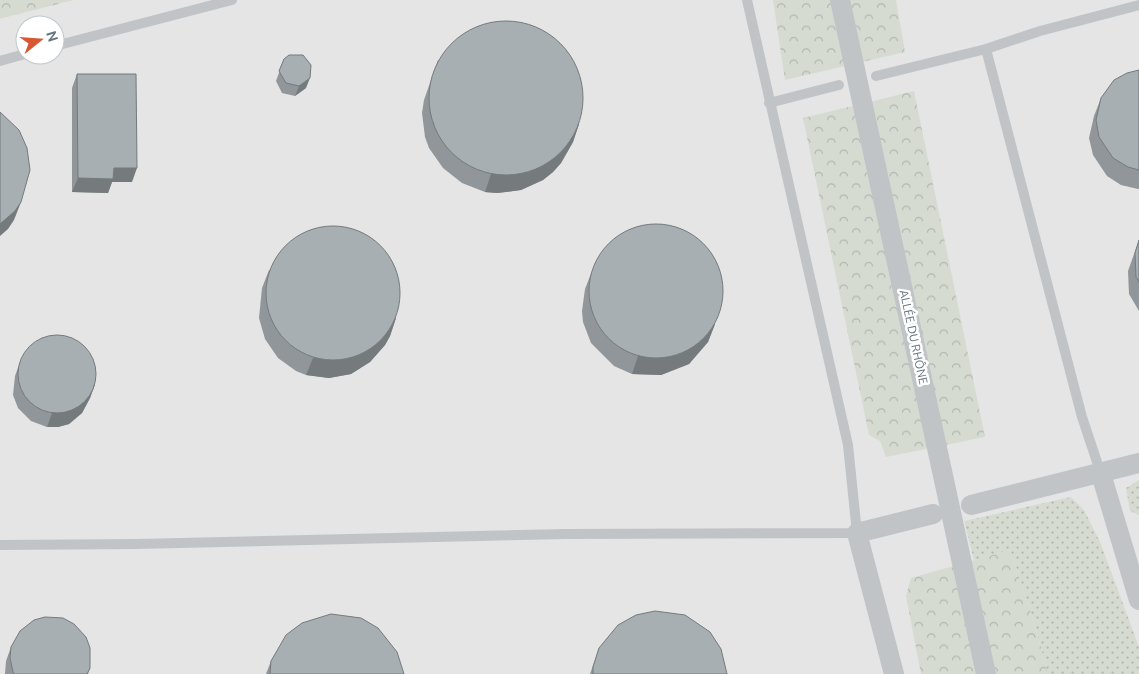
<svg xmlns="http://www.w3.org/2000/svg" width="1139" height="674" font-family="Ubuntu,sans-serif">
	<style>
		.built { fill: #e4e5e4; fill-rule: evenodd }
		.grass { fill: url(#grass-dots) }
		.forest { fill: url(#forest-crowns) }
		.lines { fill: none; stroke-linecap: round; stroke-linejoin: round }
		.service { stroke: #c0c4c7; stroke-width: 10 }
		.minor { stroke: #c0c4c7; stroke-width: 20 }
		.wall { fill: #90969a }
		.shaded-wall { fill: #757a7d }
		.building { fill: #a7afb3; stroke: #757a7d }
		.labels { text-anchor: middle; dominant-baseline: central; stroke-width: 5; stroke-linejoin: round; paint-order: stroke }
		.street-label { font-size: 12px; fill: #677682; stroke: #fff }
	</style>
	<defs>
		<pattern id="grass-dots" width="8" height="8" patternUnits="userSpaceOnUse" patternTransform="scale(1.25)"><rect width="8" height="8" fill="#d6dbd2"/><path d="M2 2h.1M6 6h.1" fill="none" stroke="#b1b6b0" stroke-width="1.8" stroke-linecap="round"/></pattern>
		<pattern id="forest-crowns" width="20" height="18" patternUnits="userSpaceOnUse" patternTransform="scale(1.25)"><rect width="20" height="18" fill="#d6dbd2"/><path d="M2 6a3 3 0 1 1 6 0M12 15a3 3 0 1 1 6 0" fill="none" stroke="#b1b6b0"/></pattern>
	</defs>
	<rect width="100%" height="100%" fill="#f6f6f3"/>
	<path class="built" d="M74,0H1139V674H0V19ZM25,25H55V55H25Z"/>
	<g class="grass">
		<path d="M1139,480V515L1130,511L1126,488Z"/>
		<path d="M1071,497L1084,510L1100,542L1139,647V674H1048L1034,622L1010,550L974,560L964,521Z"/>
	</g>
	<g class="forest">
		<path d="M0,0H74L0,19Z"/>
		<path d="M773,0H896L905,52L785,80Z"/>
		<path d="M914,91L985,437L886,457L880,441L869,435L803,118Z"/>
		<path d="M1010,550L1034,622L1048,674H921L906,596L911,578Z"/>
	</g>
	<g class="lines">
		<g class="service">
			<path d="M55,46L232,0"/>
			<path d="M986,49L1040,31L1139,5"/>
			<path d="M0,61L25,54"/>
			<path d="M876,76L986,49L1082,417L1101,474"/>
			<path d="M769,103L839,85"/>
			<path d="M0,545L137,544L566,534L857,533L848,445L747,0"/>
		</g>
		<g class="minor">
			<path d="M840,0L986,674"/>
			<path d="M1101,474L1139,600"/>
			<path d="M971,505L1139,463"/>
			<path d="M894,674L857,533L933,514"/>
		</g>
	</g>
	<g class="wall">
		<path d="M284,59L306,88L295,96L282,93L276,81Z"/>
		<path d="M438,60L579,124L573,142L561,163L553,172L543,180L521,190L497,193L485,192L462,183L443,168L429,148L425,137L422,113L424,100Z"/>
		<path d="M1139,70V189H1138L1121,185L1107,176L1093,155L1089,138L1094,116L1101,98Z"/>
		<path d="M77,74L132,182H112L108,193L72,192V88Z"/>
		<path d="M1139,240V311L1129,294L1128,271Z"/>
		<path d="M269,270L396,318L390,336L385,345L370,362L351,374L329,378L306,375L296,371L278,358L265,339L259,318L262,288Z"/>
		<path d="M592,271L715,324L708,342L689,364L661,375L632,374L614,366L591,343L583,322L582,311L585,289Z"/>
		<path d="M20,362L95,384L90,398L82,413L69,424L58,427H47L31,421L18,408L13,395L15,376Z"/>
		<path d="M11,647L90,668L88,674H5L6,661Z"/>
		<path d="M599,648L727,674H590Z"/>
		<path d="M271,661L404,674H266Z"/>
	</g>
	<g class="shaded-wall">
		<path d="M310,78L306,88L295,96L299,86Z"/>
		<path d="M579,124L573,142L561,163L553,172L543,180L521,190L497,193L485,192L491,174Z"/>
		<path d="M114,168H137L132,182H112L108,193L72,192L78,178Z"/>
		<path d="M21,202L14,220L8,229L0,236V224Z"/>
		<path d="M396,318L390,336L385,345L370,362L351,374L329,378L306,375L313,358Z"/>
		<path d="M715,324L708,342L689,364L661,375L632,374L638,356Z"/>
		<path d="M95,384L90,398L82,413L69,424L58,427H47L52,413Z"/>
	</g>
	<g class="building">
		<circle cx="506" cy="98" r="77"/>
		<path d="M289,55H303L311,65L310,78L299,86L286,83L279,71L284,59Z"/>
		<path d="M1139,70V170L1128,167L1113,158L1099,137L1096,120L1101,98L1114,80L1127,73Z"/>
		<path d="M77,74H136L137,168H114L113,179L78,178Z"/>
		<path d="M0,112L19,130L27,148L30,170L21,202L15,211L0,224Z"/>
		<circle cx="656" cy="291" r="67"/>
		<circle cx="333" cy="293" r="67"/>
		<path d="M1139,240V282L1136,277L1135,253Z"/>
		<circle cx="57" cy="374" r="39"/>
		<path d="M655,611L685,615L710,632L721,649L727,674H593V667L599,648L618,625L636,615Z"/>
		<path d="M331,614L361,618L378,628L397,652L404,674H270L271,661L286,635L302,623Z"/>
		<path d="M45,617L63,618L74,624L86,637L90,648V668L87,674H14L13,672L10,658L11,647L20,631L34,620Z"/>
	</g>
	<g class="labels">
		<g class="street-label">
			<text transform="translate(914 337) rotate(78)">ALLÉE DU RHÔNE</text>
		</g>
	</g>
	<g transform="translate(40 40) rotate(73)"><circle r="24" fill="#ffffff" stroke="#c2c8cd"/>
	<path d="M0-4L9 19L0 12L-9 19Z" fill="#d65833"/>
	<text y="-8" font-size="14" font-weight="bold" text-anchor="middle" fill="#677682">N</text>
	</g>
</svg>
